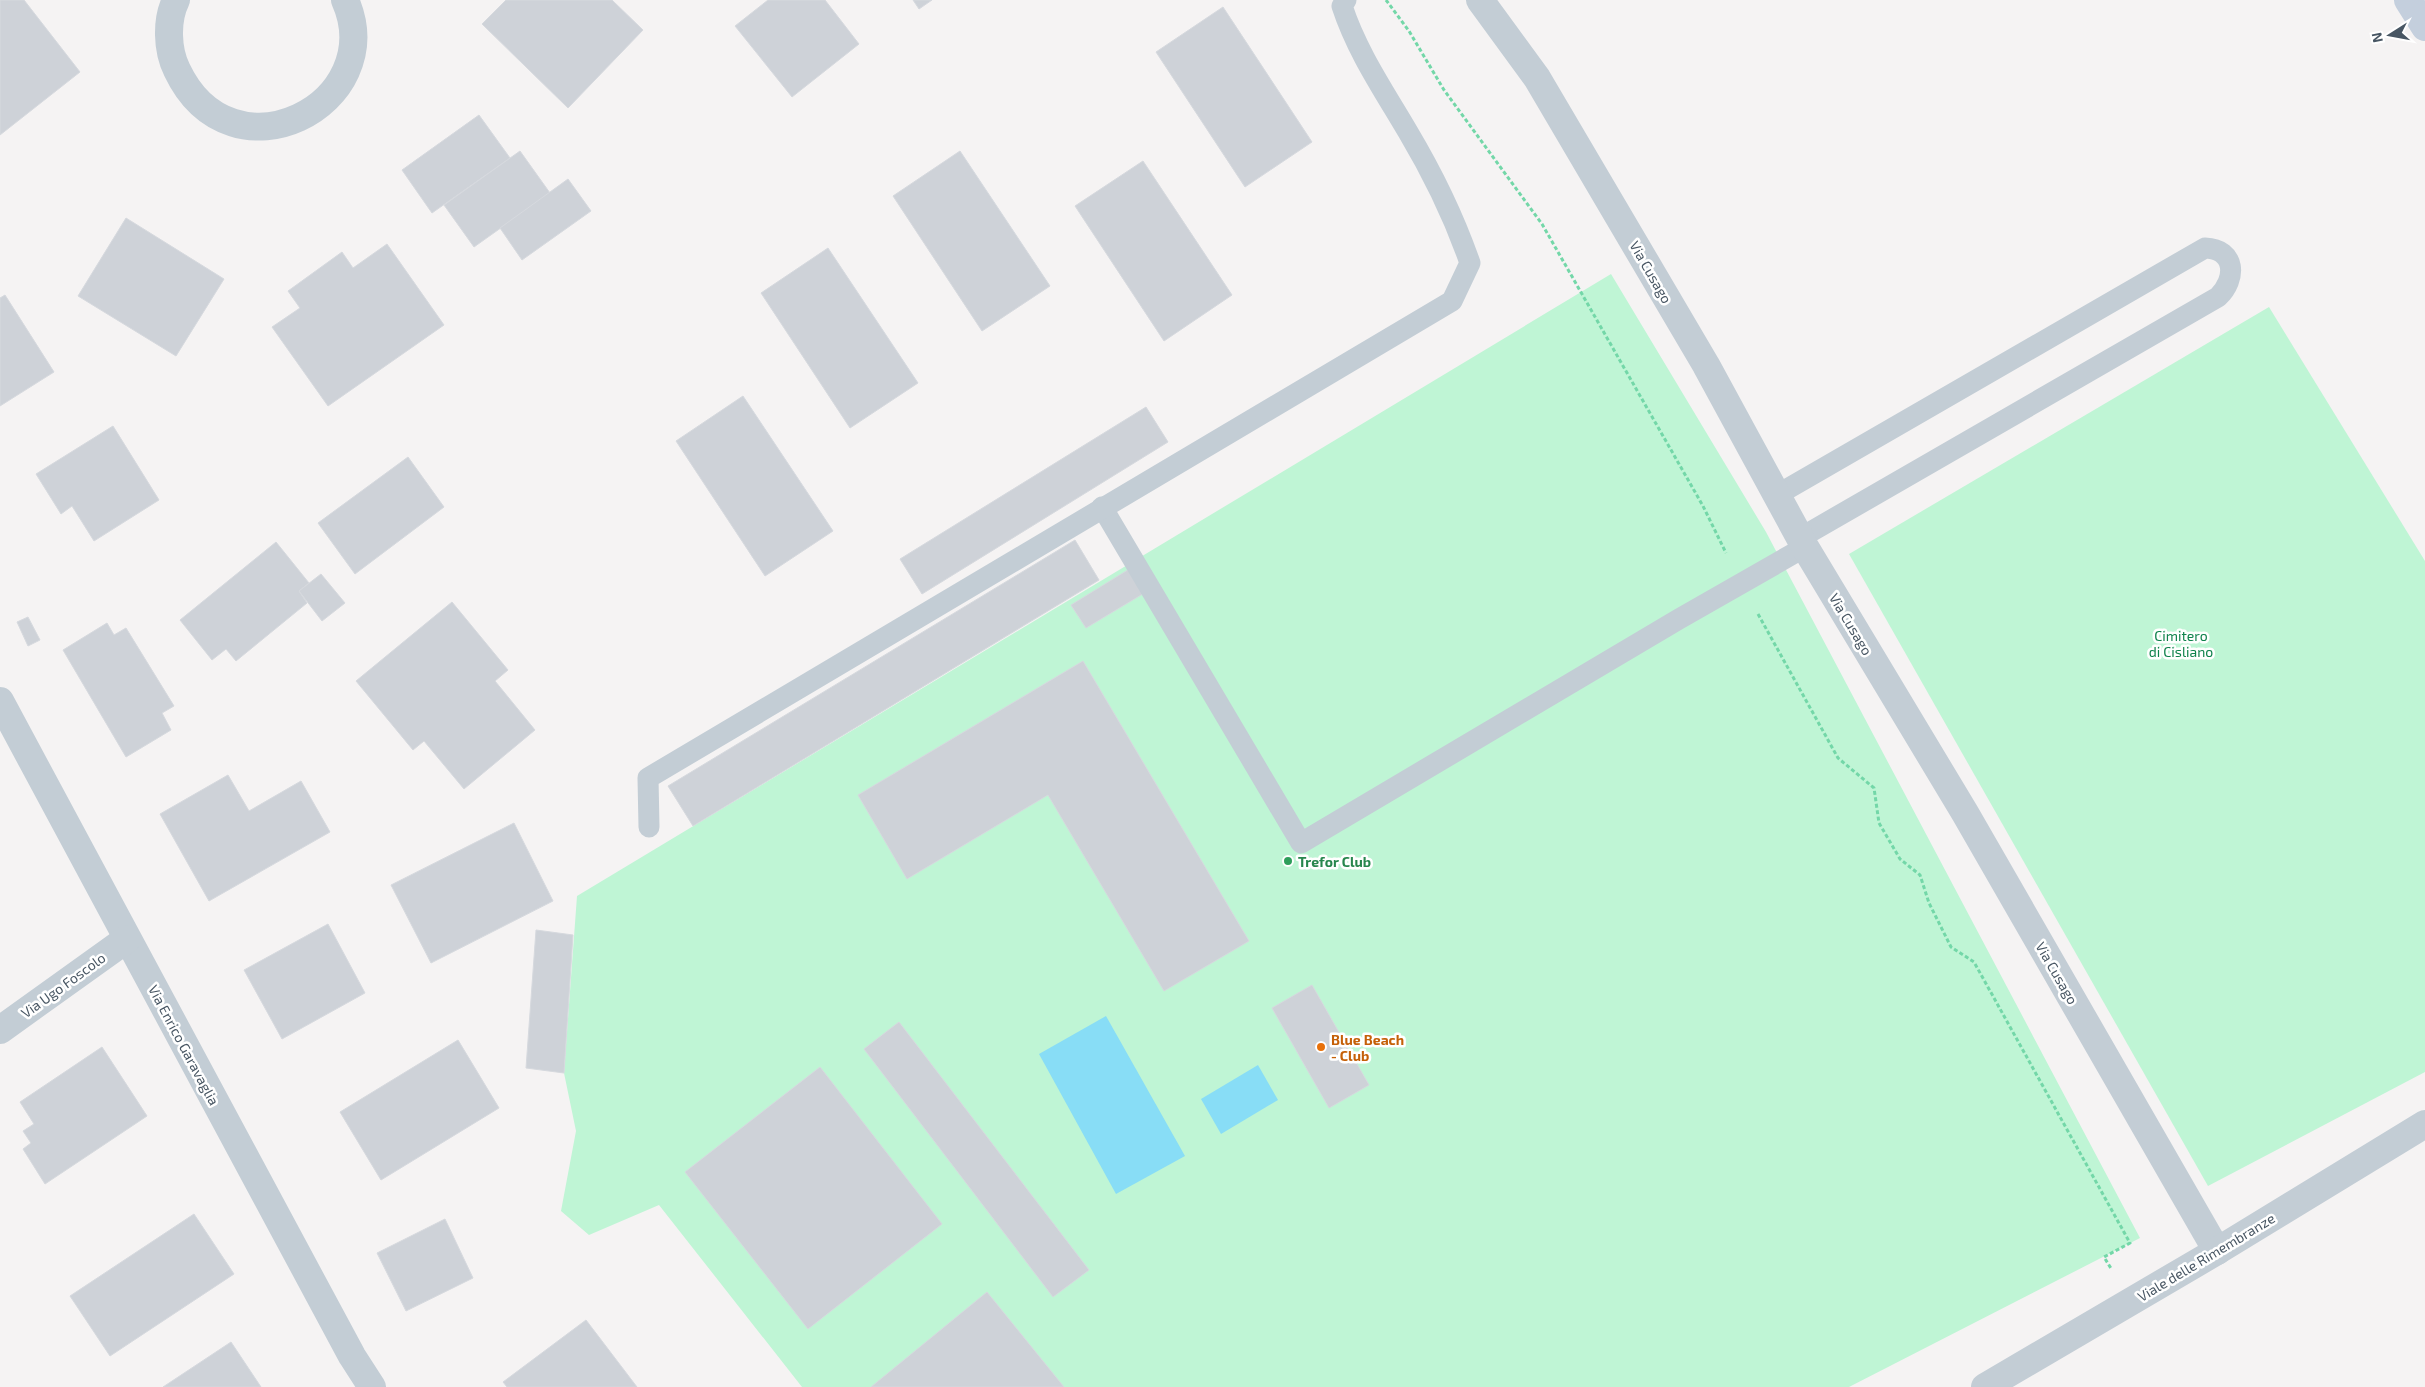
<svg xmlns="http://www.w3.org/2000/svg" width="2425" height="1387" font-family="'Exo 2',sans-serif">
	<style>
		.green { fill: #bff5d5 }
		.water { fill: #88ddf6 }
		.building { fill: #ced2d8; stroke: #d6d9de }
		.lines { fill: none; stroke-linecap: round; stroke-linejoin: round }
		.path { stroke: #73d7a8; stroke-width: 3; stroke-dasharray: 4 2.5; stroke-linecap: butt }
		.service { stroke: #c3cdd5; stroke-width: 21 }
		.minor { stroke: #c3cdd5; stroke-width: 28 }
		.tertiary { stroke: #c3cdd5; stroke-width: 28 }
		.secondary { stroke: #c4cfdd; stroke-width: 28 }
		.leisure-dot { fill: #2e9e5b; stroke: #fff; stroke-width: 2 }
		.food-dot { fill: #e8710a; stroke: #fff; stroke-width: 2 }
		.labels { text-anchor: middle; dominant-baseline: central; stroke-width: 5; stroke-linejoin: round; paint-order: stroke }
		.street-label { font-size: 14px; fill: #485663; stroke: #fff }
		.park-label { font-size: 14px; fill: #0e824b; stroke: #fff }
		.leisure-label { font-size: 14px; font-weight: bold; fill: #27864d; stroke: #fff; text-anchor: start }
		.food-label { font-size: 14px; font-weight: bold; fill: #c56008; stroke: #fff; text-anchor: start }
	</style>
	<rect width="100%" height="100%" fill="#f5f3f3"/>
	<g class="green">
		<path d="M1611,274L1766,532L2140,1238L1849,1387H802L659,1205L589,1235L561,1211L576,1131L564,1073L577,896Z"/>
		<path d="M2269,307L2425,561V1072L2208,1186L1849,554Z"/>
	</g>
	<g class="water">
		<path d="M1106,1016L1185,1156L1116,1194L1039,1054Z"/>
		<path d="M1258,1065L1278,1100L1221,1134L1201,1099Z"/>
	</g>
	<g class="building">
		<path d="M0,0H24L80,72L0,135Z"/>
		<path d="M506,0H612L643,30L568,108L482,24Z"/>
		<path d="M768,0H825L859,44L792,97L735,26Z"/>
		<path d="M913,0H932L919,9Z"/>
		<path d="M1223,7L1312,142L1245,187L1156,52Z"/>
		<path d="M479,115L510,158L432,213L402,170Z"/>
		<path d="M520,151L550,193L474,247L444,205Z"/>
		<path d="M960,151L1050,286L982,331L893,196Z"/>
		<path d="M1143,161L1232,295L1164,341L1075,206Z"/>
		<path d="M568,179L591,211L522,260L500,228Z"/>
		<path d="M126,218L224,279L176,356L78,296Z"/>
		<path d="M387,244L444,325L328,406L272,327L300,308L288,291L342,252L353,268Z"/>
		<path d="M828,248L918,383L850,428L761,293Z"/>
		<path d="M5,295L54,372L0,406V298Z"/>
		<path d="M743,396L833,531L765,576L676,441Z"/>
		<path d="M1146,407L1168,442L922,594L900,559Z"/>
		<path d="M113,426L159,500L94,541L72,506L61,514L36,474Z"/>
		<path d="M408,457L444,507L355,574L318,523Z"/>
		<path d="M1075,540L1099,580L693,826L668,786Z"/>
		<path d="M276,542L309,583L299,591L307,603L236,661L226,649L212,660L180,620Z"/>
		<path d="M1131,568L1146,592L1086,628L1071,605Z"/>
		<path d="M321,574L345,603L322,621L299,591Z"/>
		<path d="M452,602L508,670L495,681L535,730L464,789L424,741L413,750L356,681Z"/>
		<path d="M28,617L40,640L28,646L17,622Z"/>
		<path d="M107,623L114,635L126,628L174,706L162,713L171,730L126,757L63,650Z"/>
		<path d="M1083,661L1249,941L1164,991L1048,795L907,879L858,795Z"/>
		<path d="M228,775L249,811L301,781L330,832L209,901L160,814Z"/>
		<path d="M514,823L553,901L431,963L391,885Z"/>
		<path d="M328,924L365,993L282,1039L244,970Z"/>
		<path d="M536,930L573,935L564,1073L526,1068Z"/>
		<path d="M1312,985L1369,1085L1329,1108L1272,1008Z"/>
		<path d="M899,1022L1089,1270L1053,1297L864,1049Z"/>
		<path d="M458,1040L499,1108L381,1180L340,1112Z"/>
		<path d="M102,1047L147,1116L45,1184L23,1149L31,1143L23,1131L34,1124L20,1102Z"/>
		<path d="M820,1067L942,1224L808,1329L685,1172Z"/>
		<path d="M194,1214L234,1274L110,1356L70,1296Z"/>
		<path d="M445,1219L473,1278L406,1311L377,1253Z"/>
		<path d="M987,1292L1064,1387H871Z"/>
		<path d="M586,1320L637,1387H507L503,1382Z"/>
		<path d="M231,1342L261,1387H163Z"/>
	</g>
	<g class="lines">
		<g class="path">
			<path d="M1386,0L1409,31L1444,90L1542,224L1703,506L1726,553"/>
			<path d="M1758,614L1838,758L1874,788L1879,823L1900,859L1920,875L1929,903L1951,947L1974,962L2130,1243L2104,1257L2112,1270"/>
		</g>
		<g class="service">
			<path d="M1777,495L2205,248C2236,249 2237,279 2218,297L1800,538"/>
			<path d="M1102,507L1301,843L1679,619L1805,547"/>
			<path d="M649,827L648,778L1452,301L1470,263C1454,217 1433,174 1408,132C1384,91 1357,52 1342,6L1346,0"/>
		</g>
		<g class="minor">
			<path d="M176,0C166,20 167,50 177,70C232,186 391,104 345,0"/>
			<path d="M1480,0L1537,78L1706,365L1805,547L1965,813L2217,1251"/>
			<path d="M0,701L352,1356L372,1387"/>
			<path d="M0,1030L127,939"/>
		</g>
		<path class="tertiary" d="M1985,1387L2217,1251L2425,1124"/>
		<path class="secondary" d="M2408,0L2425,27"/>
	</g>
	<circle class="leisure-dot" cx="1288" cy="861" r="5"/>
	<circle class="food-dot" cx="1321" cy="1047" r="5"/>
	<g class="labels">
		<g class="street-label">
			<text transform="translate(1651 272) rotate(60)">Via Cusago</text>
			<text transform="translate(1851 624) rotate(59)">Via Cusago</text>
			<text transform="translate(2057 973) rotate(60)">Via Cusago</text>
			<text transform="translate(63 985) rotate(-36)">Via Ugo Foscolo</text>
			<text transform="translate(184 1045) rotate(62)">Via Enrico Garavaglia</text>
			<text transform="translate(2206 1257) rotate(-31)">Viale delle Rimembranze</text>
		</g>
		<g class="park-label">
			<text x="2181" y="635">Cimitero<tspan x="2181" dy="16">di Cisliano</tspan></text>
		</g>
		<g class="leisure-label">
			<text x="1298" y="861">Trefor Club</text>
		</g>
		<g class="food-label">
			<text x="1331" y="1039">Blue Beach<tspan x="1331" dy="16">- Club</tspan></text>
		</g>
	</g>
	<g transform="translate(2390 35) rotate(259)" stroke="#ffffff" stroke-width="4" paint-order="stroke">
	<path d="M0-4L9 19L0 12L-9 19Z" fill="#485663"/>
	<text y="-8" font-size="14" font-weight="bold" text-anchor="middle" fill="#485663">N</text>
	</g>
</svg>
